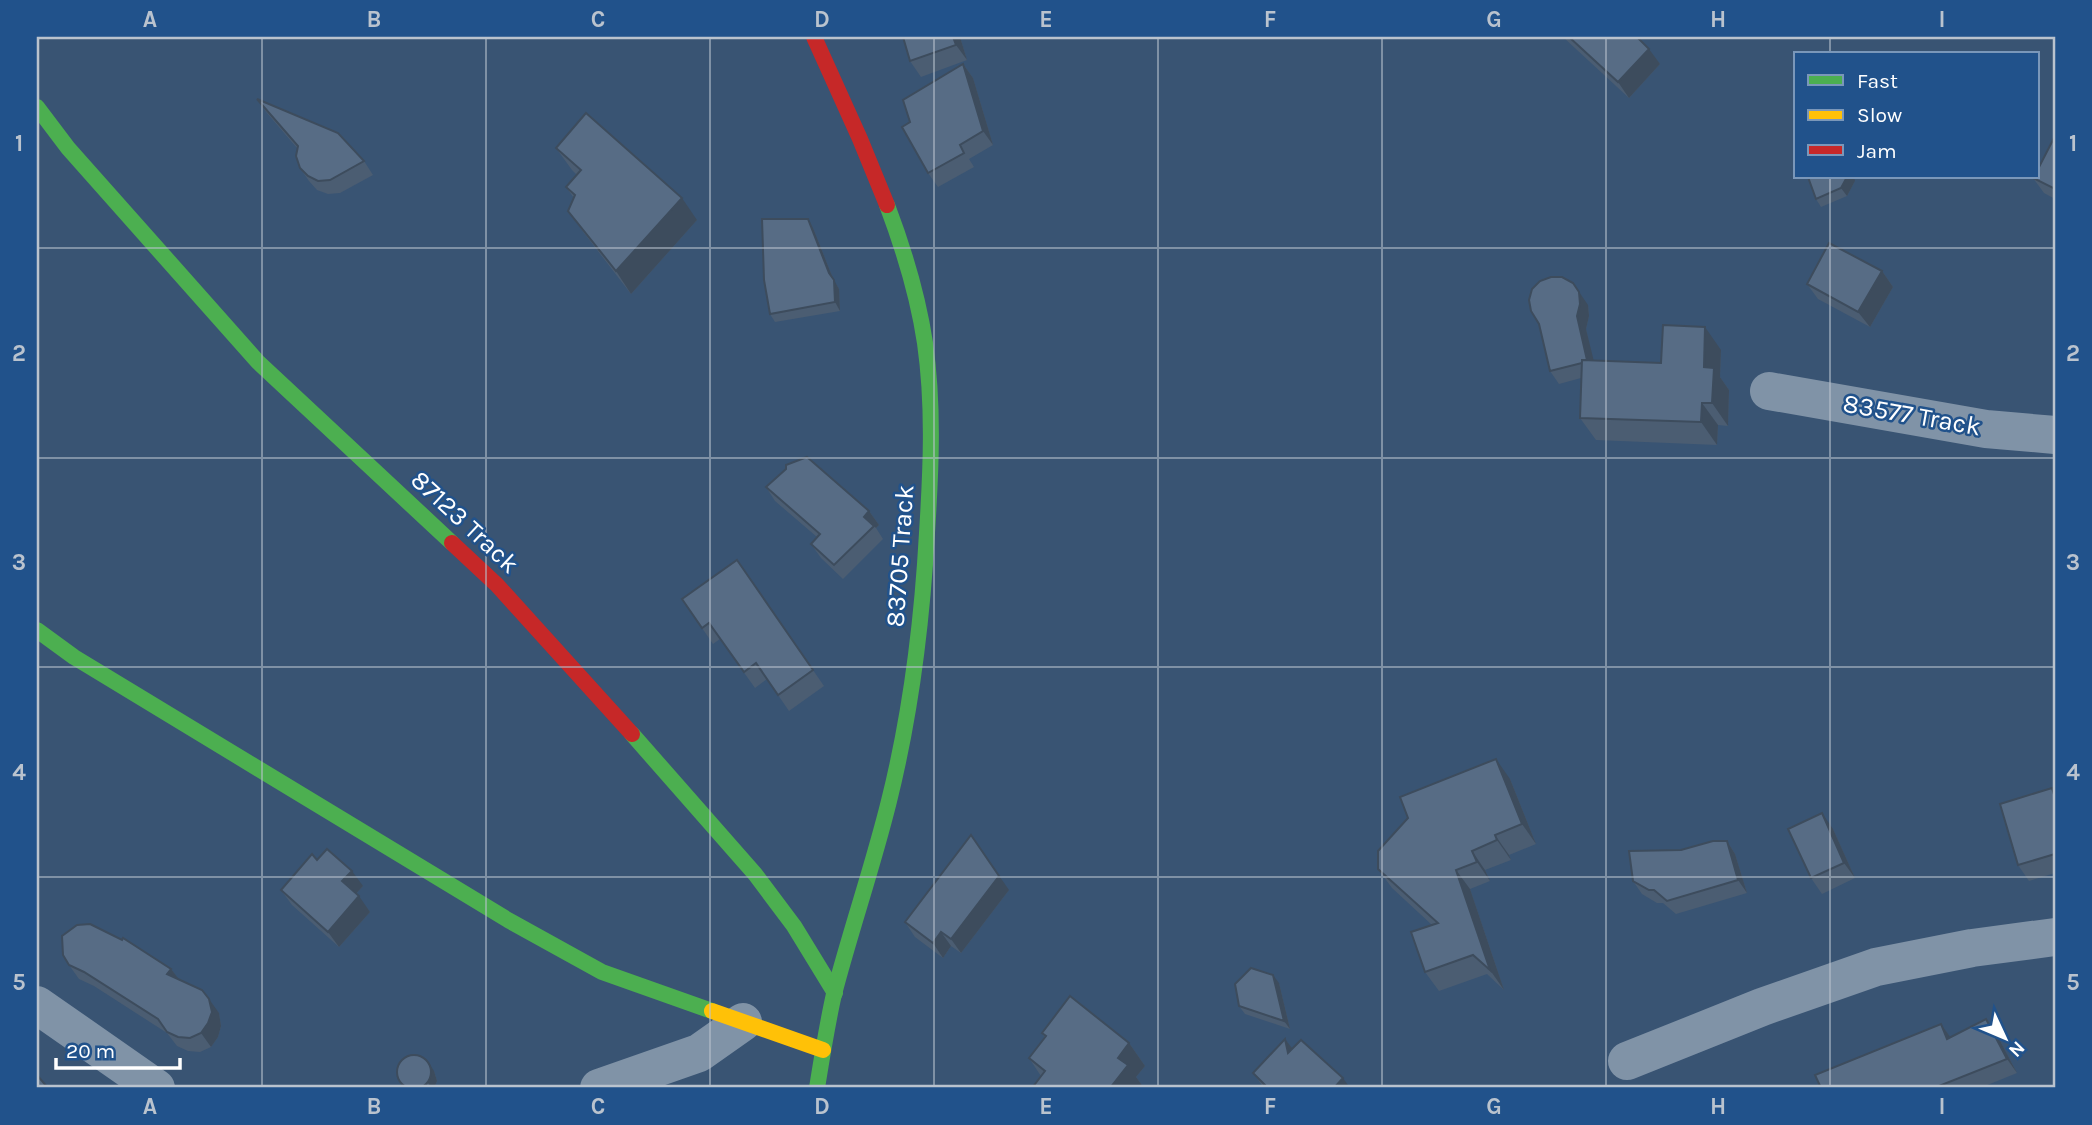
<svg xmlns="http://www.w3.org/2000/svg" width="2092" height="1125" font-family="Karla,sans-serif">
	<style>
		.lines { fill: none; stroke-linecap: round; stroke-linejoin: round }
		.street { stroke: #8093a7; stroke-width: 38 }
		.fast { stroke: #4caf50; stroke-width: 16 }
		.slow { stroke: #ffc107; stroke-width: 16 }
		.jam { stroke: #c62828; stroke-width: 16 }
		.wall { fill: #4b5d72 }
		.shaded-wall { fill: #3d4c5d }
		.building { fill: #576c85; stroke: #3d4c5d; stroke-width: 2 }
		.grid { fill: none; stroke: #bac3ce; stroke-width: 2; stroke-opacity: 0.55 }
		.labels { text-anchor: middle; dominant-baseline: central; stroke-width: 5; stroke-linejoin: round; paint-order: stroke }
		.street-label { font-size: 26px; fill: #fff; stroke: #21528b }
		.neatline { fill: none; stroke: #bac3ce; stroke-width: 2.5 }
		.grid-label { font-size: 23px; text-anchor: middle; font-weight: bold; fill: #bac3ce }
	</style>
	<rect width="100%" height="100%" fill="#395473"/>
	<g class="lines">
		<g class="street">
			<path d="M1769,391L1986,429L2055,435"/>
			<path d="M37,1005L156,1088"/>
			<path d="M1627,1061L1762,1007L1876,967L1972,948L2055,937"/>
			<path d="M599,1088L699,1053L743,1022"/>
		</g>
		<g class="fast">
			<path d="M37,107L68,148L258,362L452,543"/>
			<path d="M37,630L74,657L508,920L602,972L712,1011"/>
			<path d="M632,734L755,874L794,926L835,993"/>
			<path d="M817,1088C822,1057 827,1025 834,994C851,929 873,866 889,801C911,713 922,623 927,533C931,470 934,406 925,343C918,296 904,250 887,205"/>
		</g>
		<path class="slow" d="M712,1011L823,1050"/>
		<g class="jam">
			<path d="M814,37L860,139L887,205"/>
			<path d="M452,543L497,585L632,734"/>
		</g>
	</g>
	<g class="wall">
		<path d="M960,37L967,60L921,77L910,61Z"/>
		<path d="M1563,37H1637L1660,64L1629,98Z"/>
		<path d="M963,64L973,78L993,145L969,159L974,167L938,187L928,173L910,122Z"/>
		<path d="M257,99L364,161L373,175L340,193L328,194L317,190L309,181L300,168L297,148L267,113Z"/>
		<path d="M2055,136V199L2044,193L2033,178Z"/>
		<path d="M556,148L697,220L631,294L584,233L568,211L574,198L566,187L577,175L572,170Z"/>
		<path d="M1855,181L1847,196L1821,207L1816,199Z"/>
		<path d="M808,219L813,228L834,281L839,289L840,311L775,322L770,314Z"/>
		<path d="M1882,271L1893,287L1870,327L1818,299L1807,284Z"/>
		<path d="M1588,305L1589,316L1586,329L1593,361L1661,363L1721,350L1720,377L1729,390L1728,426L1718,425L1717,445L1596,440L1580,418L1581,378L1559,384L1550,371Z"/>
		<path d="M766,487L869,511L879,525L876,528L883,539L843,579L821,558L811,544L817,537L775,501Z"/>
		<path d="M737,560L824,686L789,711L767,679L755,688L720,639L713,644L682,599Z"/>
		<path d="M1510,779L1536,844L1509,855L1511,860L1485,870L1490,881L1470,889L1504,990L1487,974L1439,991L1425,972L1432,925L1392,888L1378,869Z"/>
		<path d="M2052,788L2055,792V873L2029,881L2018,865Z"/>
		<path d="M1833,829L1855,878L1822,894L1811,878Z"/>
		<path d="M1727,841L1735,854L1747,893L1676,914L1663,903H1657L1642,894L1633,881L1681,850Z"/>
		<path d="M317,860L363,886L356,894L370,912L339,947L292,905L281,890Z"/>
		<path d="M1009,890L961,953L951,946L943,958L915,937L905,922Z"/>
		<path d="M69,965L171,969L179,980L219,1013L221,1026L218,1037L211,1047L200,1052L188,1051L177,1046L167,1033L94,986L79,979Z"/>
		<path d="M1279,983L1290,1029L1245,1014L1239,1006Z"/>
		<path d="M1986,1019L1996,1033L2017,1073L1980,1088H1821L1941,1024L1950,1037Z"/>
		<path d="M1042,1033L1129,1043L1145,1066L1136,1077L1144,1088H1032L1041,1076L1029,1058L1045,1038Z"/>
		<path d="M1285,1039L1292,1049L1350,1088H1264L1253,1073Z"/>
		<path d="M434,1071L437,1081L434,1088H405L400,1081Z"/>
	</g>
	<g class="shaded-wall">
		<path d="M953,37H960L967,60L956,45Z"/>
		<path d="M1649,49L1660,64L1629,98L1618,82Z"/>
		<path d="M963,64L973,78L993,145L983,131Z"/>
		<path d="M1847,177H1854L1855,181L1847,196L1841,188Z"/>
		<path d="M682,198L697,220L631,294L616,271Z"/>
		<path d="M808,219L813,228L834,281L829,273Z"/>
		<path d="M1882,271L1893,287L1870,327L1858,312Z"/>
		<path d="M834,280L839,289L840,311L835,302Z"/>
		<path d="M1573,283L1588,305L1589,316L1586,329L1597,374L1588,362L1577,316Z"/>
		<path d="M1705,327L1721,350L1720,377L1729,390L1728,426L1712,403L1704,367Z"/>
		<path d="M1702,403L1718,425L1717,445L1701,422Z"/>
		<path d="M869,511L879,525L876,528L864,517Z"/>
		<path d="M1496,759L1510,779L1536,844L1522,824Z"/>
		<path d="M1822,813L1833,829L1855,878L1844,863Z"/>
		<path d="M971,835L1009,890L961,953L951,939Z"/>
		<path d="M1495,835L1509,855L1511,860L1497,840Z"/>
		<path d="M1727,841L1735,854L1747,893L1738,880Z"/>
		<path d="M1472,851L1485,870L1490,881L1477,862Z"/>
		<path d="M1456,870L1470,889L1504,990L1490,970Z"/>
		<path d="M352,871L363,886L353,897L342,881Z"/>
		<path d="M359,896L370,912L339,947L328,932Z"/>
		<path d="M941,932L951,946L943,958L933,943Z"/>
		<path d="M171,969L181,982L167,974Z"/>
		<path d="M1273,975L1279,983L1290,1029L1284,1021Z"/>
		<path d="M209,999L219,1013L221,1026L218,1037L211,1047L201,1033Z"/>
		<path d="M1986,1019L1996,1033L2017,1073L2007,1059Z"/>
		<path d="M1941,1024L1951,1038L1947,1039Z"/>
		<path d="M1285,1039L1295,1052L1288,1053Z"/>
		<path d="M1129,1043L1145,1066L1136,1077L1144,1088H1110L1118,1058Z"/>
		<path d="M429,1063L434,1071L437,1081L434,1088H432L428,1083Z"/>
		<path d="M1343,1078L1350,1088H1334Z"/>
	</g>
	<g class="building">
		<path d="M903,37H953L956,45L910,61Z"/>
		<path d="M1569,37H1637L1649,49L1618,82Z"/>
		<path d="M963,64L983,131L960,145L964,153L928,173L902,127L910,122L903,100Z"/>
		<path d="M257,99L338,133L364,161L330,180L318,181L308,176L300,168L296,156L298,146Z"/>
		<path d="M586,113L682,198L616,271L568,211L575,195L566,187L581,170L556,148Z"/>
		<path d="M2055,136V189L2033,178L2038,177V169Z"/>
		<path d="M1808,177H1847L1841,188L1816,199Z"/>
		<path d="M762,219H808L829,273L834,280L835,302L770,314L764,280Z"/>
		<path d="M1829,243L1882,271L1858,312L1807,284Z"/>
		<path d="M1551,277H1562L1573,283L1579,292L1580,304L1577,316L1587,360H1582V363L1550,371L1539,324L1531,311L1529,300L1532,289L1540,281Z"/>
		<path d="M1663,325L1705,327L1704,367L1714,368L1712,403H1702L1701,422L1580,418L1582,360L1661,363Z"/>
		<path d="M807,457L869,511L864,517L874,526L834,565L811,544L820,534L766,487L786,469V465Z"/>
		<path d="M737,560L813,670L778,695L756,663L744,672L709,623L702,628L682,599Z"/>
		<path d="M1496,759L1522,824L1495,835L1497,840L1472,851L1477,862L1456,870L1490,970L1473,955L1425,972L1411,932L1438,923L1378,869V851L1408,818L1400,797Z"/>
		<path d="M2052,788L2055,798V854L2018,865L2000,804Z"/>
		<path d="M1822,813L1844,863L1811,878L1788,829Z"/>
		<path d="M971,835L999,876L951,939L941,932L933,943L905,922Z"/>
		<path d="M1713,841H1727L1738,880L1667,901L1654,890H1649L1633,881L1629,851L1681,850Z"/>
		<path d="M327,849L352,871L342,881L359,896L328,932L281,890L312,854L317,860Z"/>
		<path d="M90,924L122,940L123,938L171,969L167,974L202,990L209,999L212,1012L208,1023L201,1033L190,1038L178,1037L167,1032L158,1019L84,972L69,965L63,955L62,936L77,925Z"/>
		<path d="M1251,968L1273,975L1284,1021L1239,1006L1235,984Z"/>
		<path d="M1070,996L1129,1043L1118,1058L1128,1065L1110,1088H1032L1045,1071L1029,1058L1046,1036L1042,1033Z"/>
		<path d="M1986,1019L2007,1059L1934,1088H1821L1815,1075L1941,1024L1947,1039Z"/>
		<path d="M1285,1039L1288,1053L1301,1040L1343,1078L1334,1088H1268L1253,1073Z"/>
		<circle cx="414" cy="1072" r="17"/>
		<path d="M37,1075L48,1088H37Z"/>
	</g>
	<path class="grid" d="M262,37V1088M486,37V1088M710,37V1088M934,37V1088M1158,37V1088M1382,37V1088M1606,37V1088M1830,37V54M1830,177V1088M37,248H2055M37,458H2055M37,667H2055M37,877H2055"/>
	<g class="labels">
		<g class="street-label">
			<text transform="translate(1912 415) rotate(10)">83577 Track</text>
			<text transform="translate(465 522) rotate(43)">87123 Track</text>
			<text transform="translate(900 556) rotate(-86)">83705 Track</text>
		</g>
	</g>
	<rect width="2092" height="1125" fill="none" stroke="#21528b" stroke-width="77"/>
	<rect x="1794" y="52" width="245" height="126" fill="#21528b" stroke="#7a97b9" stroke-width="2"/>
	<rect x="1808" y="75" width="35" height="10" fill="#4caf50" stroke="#7a97b9" stroke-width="2"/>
	<text x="1857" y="88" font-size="21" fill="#ffffff">Fast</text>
	<rect x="1808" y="110" width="35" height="10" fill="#ffc107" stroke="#7a97b9" stroke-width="2"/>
	<text x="1857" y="122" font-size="21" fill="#ffffff">Slow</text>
	<rect x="1808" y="145" width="35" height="10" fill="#c62828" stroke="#7a97b9" stroke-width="2"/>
	<text x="1857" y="158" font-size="21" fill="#ffffff">Jam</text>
	<g transform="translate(2005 1038) rotate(134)" stroke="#21528b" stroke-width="5" paint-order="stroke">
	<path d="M0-5L12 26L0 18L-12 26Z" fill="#ffffff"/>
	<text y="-10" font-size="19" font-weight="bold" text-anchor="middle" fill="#ffffff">N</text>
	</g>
	<path d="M56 1058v10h124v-10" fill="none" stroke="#ffffff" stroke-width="3.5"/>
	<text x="66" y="1058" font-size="21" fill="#ffffff" stroke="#21528b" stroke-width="5" paint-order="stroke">20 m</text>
	<rect x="38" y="38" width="2016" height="1048" class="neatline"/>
	<g class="grid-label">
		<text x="150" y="27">A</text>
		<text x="374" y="27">B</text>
		<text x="598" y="27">C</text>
		<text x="822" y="27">D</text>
		<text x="1046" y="27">E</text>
		<text x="1270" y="27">F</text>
		<text x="1494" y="27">G</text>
		<text x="1718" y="27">H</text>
		<text x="1942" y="27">I</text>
		<text x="19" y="151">1</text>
		<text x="2073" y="151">1</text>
		<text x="19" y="361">2</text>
		<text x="2073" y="361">2</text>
		<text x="19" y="570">3</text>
		<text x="2073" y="570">3</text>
		<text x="19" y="780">4</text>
		<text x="2073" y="780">4</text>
		<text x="19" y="990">5</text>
		<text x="2073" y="990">5</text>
		<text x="150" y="1114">A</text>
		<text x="374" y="1114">B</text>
		<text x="598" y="1114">C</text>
		<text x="822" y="1114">D</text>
		<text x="1046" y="1114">E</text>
		<text x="1270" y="1114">F</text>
		<text x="1494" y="1114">G</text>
		<text x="1718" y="1114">H</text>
		<text x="1942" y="1114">I</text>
	</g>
</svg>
